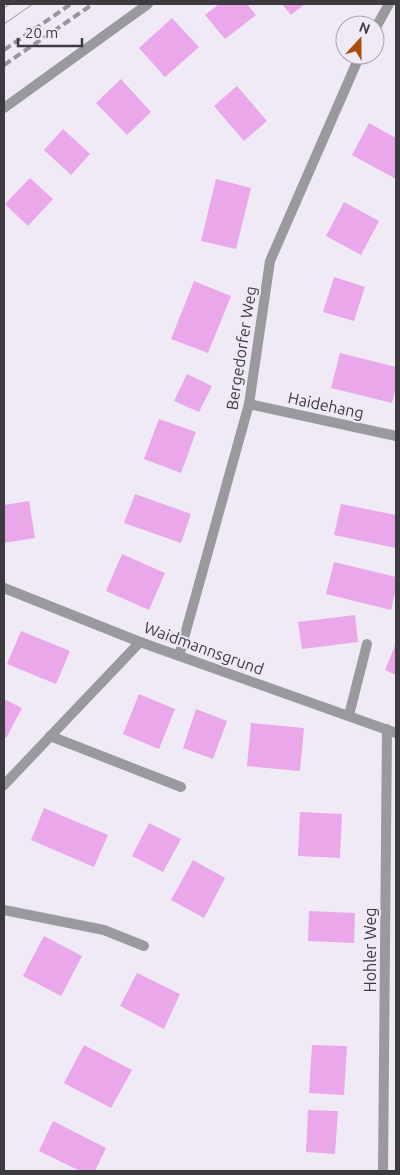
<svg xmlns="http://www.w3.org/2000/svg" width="400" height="1175" font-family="Ubuntu,sans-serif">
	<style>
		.building { fill: #eaa7e9 }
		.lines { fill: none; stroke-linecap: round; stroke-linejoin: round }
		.service { stroke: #99999e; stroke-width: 10 }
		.minor { stroke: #99999e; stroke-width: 10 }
		.tram { stroke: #99959e; stroke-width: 1 }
		.rail { stroke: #99959e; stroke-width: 4; stroke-dasharray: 8 4; stroke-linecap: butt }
		.labels { text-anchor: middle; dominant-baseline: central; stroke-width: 4; stroke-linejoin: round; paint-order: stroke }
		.street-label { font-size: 16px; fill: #3d3b40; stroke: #f0eaf7 }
	</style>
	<rect width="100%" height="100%" fill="#f0eaf7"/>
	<g class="building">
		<path d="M219,4H247L256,15L225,39L205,15Z"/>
		<path d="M282,4H305L291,15Z"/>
		<path d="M172,18L199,47L165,77L139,48Z"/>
		<path d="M121,79L151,112L127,135L96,103Z"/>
		<path d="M237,86L267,121L244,141L214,106Z"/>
		<path d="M369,123L396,138V179L352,155Z"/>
		<path d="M63,129L90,154L71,175L44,150Z"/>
		<path d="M30,178L53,199L28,226L5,204Z"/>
		<path d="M216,179L251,188L236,249L201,241Z"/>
		<path d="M344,202L379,221L361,255L326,236Z"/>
		<path d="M334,277L365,287L354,321L323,312Z"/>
		<path d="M194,281L231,296L208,353L171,339Z"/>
		<path d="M340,353L396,367V387L392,403L331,388Z"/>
		<path d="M187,374L212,386L199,412L174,401Z"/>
		<path d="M159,419L196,432L181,473L144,459Z"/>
		<path d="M135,494L191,514L181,543L124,523Z"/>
		<path d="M29,501L35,538L4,543V505Z"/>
		<path d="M341,504L396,515V548L334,535Z"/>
		<path d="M122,554L165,573L149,610L106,591Z"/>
		<path d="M334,562L396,577V588L391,610L326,594Z"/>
		<path d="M355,615L358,642L302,649L298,622Z"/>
		<path d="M21,631L70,651L56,684L7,664Z"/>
		<path d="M396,643V675L385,670Z"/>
		<path d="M139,694L175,709L159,749L123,734Z"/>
		<path d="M4,699L22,708L6,738L4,737Z"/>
		<path d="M196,709L227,721L213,759L183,748Z"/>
		<path d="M251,723L304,728L300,771L247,766Z"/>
		<path d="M44,808L108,835L94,867L31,840Z"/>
		<path d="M300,812L342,814L340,858L298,856Z"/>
		<path d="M149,823L181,839L163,872L132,856Z"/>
		<path d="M193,860L225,878L204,918L171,900Z"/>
		<path d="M309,911L355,913L354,943L308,941Z"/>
		<path d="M44,936L82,956L61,996L23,976Z"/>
		<path d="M137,973L180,994L164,1029L120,1006Z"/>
		<path d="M84,1045L132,1070L111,1108L64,1083Z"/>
		<path d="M312,1045L347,1046L344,1095L309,1093Z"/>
		<path d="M308,1110L338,1111L335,1154L306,1152Z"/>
		<path d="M53,1121L106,1148L95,1171H80L39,1151Z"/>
	</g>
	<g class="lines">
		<g class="service">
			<path d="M349,715L367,644"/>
			<path d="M50,736L181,787"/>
			<path d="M4,910L104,930L144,946"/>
		</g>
		<g class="minor">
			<path d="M375,29L389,4"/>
			<path d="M4,108L148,4"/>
			<path d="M249,404L396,436"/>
			<path d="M4,588L140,642L396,733"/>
			<path d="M179,656L249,404L270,261L360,55"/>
			<path d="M4,785L140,642"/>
			<path d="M383,1171L387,729"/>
		</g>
		<g class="tram">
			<path d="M4,8L10,4"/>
			<path d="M4,24L33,4"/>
		</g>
		<g class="rail">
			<path d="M4,50L71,4"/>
			<path d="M4,65L93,4"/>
		</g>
	</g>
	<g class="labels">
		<g class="street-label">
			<text transform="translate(241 348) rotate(-81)">Bergedorfer Weg</text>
			<text transform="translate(326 405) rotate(12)">Haidehang</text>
			<text transform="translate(204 648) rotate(20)">Waidmannsgrund</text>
			<text transform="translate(370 950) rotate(-90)">Hohler Weg</text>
		</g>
	</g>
	<rect width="400" height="1175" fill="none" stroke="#3d3b40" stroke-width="10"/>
	<g transform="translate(360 40) rotate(21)"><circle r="24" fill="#f0eaf7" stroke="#a8a4ae"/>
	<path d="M0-4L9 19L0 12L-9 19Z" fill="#ae4d0b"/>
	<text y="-8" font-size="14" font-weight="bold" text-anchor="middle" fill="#3d3b40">N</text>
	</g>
	<path d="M18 38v8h64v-8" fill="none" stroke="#3d3b40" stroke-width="2.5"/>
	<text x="25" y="38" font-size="15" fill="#3d3b40" stroke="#f0eaf7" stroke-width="4" paint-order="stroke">20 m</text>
</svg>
